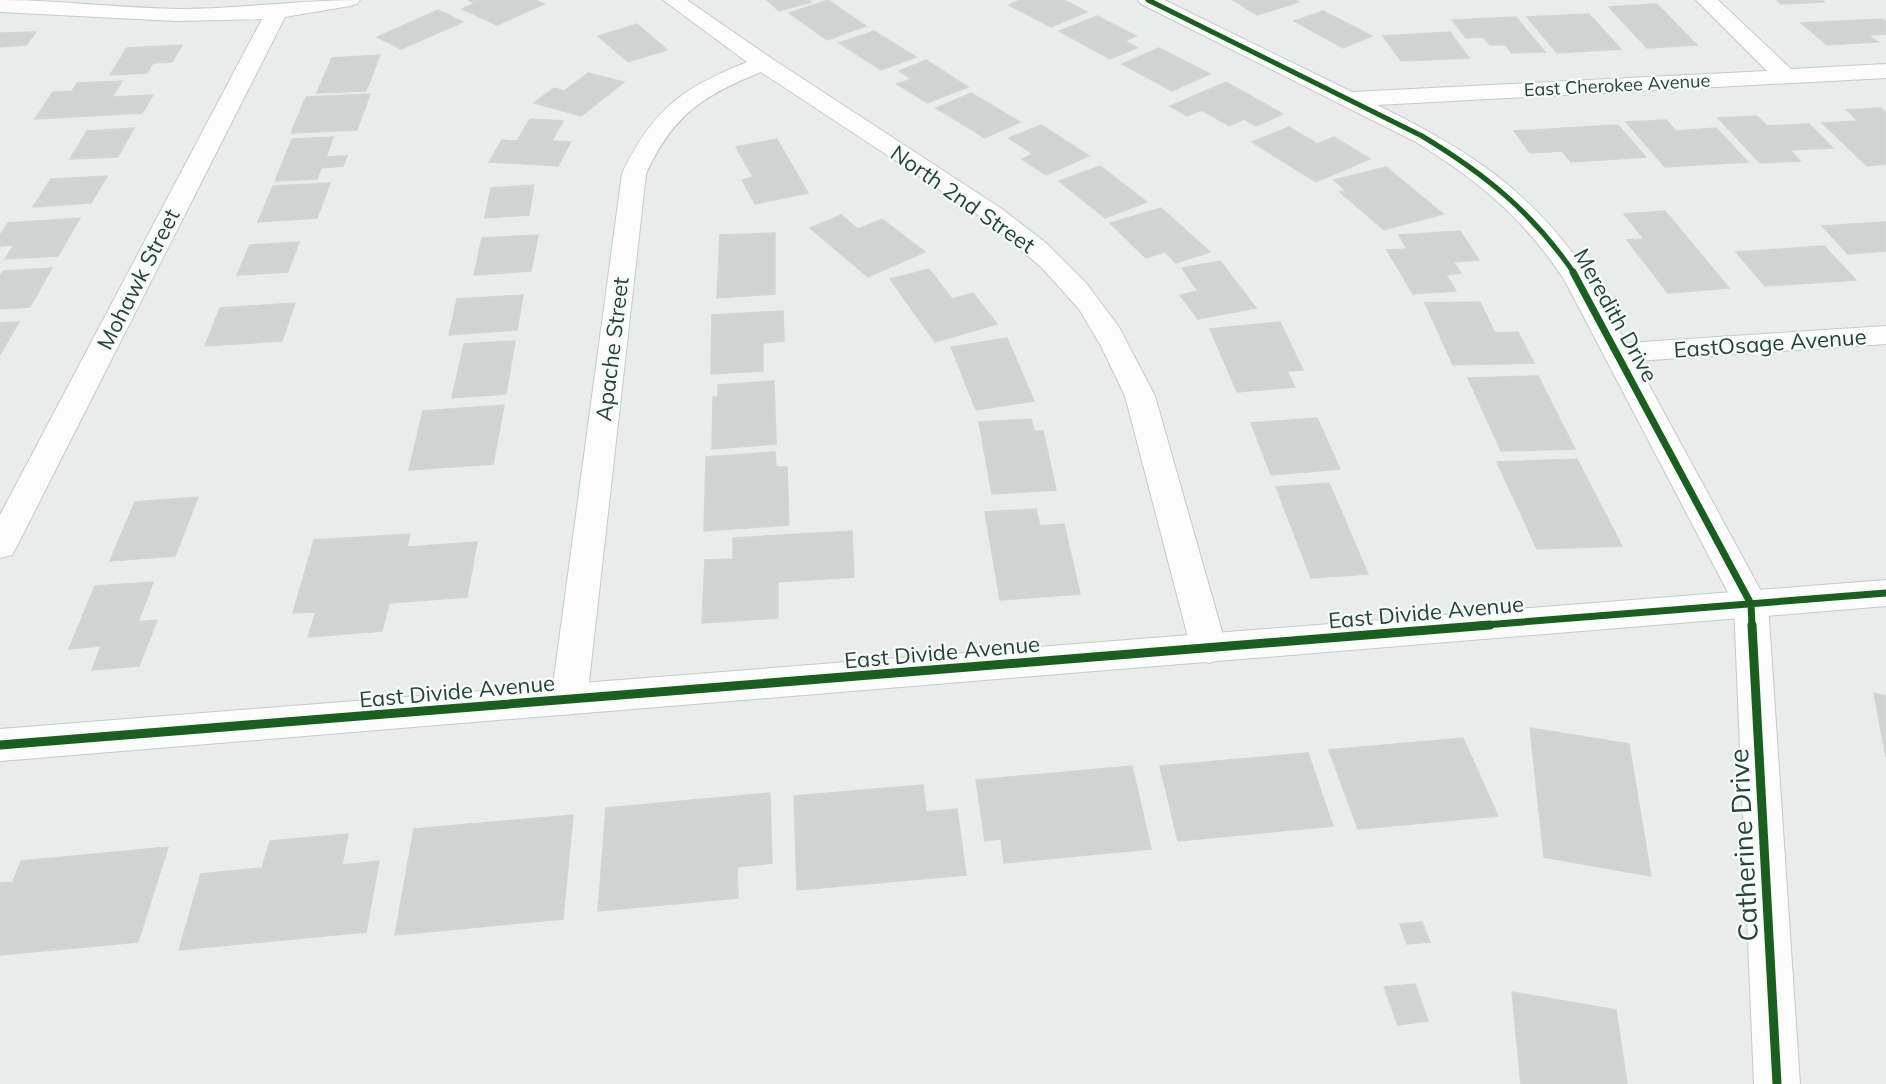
<svg xmlns="http://www.w3.org/2000/svg" width="1886" height="1084" font-family="Mulish,sans-serif">
	<style>
		.building { fill: #cfd4d2; stroke: #d1d6d4; stroke-width: 1.5 }
		.lines { fill: none; stroke-linecap: round; stroke-linejoin: round }
		.street-casing { stroke: #c5cac8; stroke-width: 2 }
		.secondary-casing { stroke: #c3cbc8; stroke-width: 2 }
		.street { fill: #fcfcfc; fill-rule: evenodd }
		.secondary { fill: #fcfcfc; fill-rule: evenodd }
		.cycleway-far2-casing { stroke: #f7fbf9; stroke-width: 8 }
		.cycleway-far1-casing { stroke: #f7fbf9; stroke-width: 10 }
		.cycleway-casing { stroke: #f7fbf9; stroke-width: 13 }
		.cycleway-far2 { stroke: #1b5e20; stroke-width: 5 }
		.cycleway-far1 { stroke: #1b5e20; stroke-width: 7 }
		.cycleway { stroke: #1b5e20; stroke-width: 9 }
		.labels { text-anchor: middle; dominant-baseline: central; stroke-width: 4.5; stroke-linejoin: round; paint-order: stroke }
		.far-street-label { font-size: 18px; fill: #24423a; stroke: #f7fbf9 }
		.street-label { font-size: 22px; fill: #24423a; stroke: #f7fbf9 }
		.near-street-label { font-size: 27px; fill: #24423a; stroke: #f7fbf9 }
	</style>
	<rect width="100%" height="100%" fill="#e8edeb"/>
	<g class="building">
		<path d="M468,0H535L544,4L497,25L462,9L475,3Z"/>
		<path d="M767,0H809L811,2L779,11Z"/>
		<path d="M828,0L866,26L827,40L789,13Z"/>
		<path d="M1020,0H1064L1087,12L1051,27L1009,5Z"/>
		<path d="M1233,0H1296L1299,2L1257,15Z"/>
		<path d="M1777,0H1822L1824,2L1781,4Z"/>
		<path d="M1657,4L1697,45L1647,48L1609,7Z"/>
		<path d="M438,10L463,22L401,49L377,37Z"/>
		<path d="M1323,11L1372,36L1343,48L1294,21Z"/>
		<path d="M1589,14L1621,49L1557,53L1527,17Z"/>
		<path d="M1097,16L1136,36L1125,41L1137,48L1110,59L1059,31Z"/>
		<path d="M1516,17L1545,52L1512,53L1505,45H1490L1483,37L1466,38L1452,20Z"/>
		<path d="M1882,19L1886,22V34L1868,35L1878,42L1827,45L1801,23Z"/>
		<path d="M637,24L667,50L628,62L598,36Z"/>
		<path d="M874,31L916,57L881,70L839,43Z"/>
		<path d="M36,32L26,45L0,47V33Z"/>
		<path d="M1450,32L1469,58L1401,61L1383,36Z"/>
		<path d="M182,45L172,62L153,63L147,73L110,75L127,48Z"/>
		<path d="M1159,48L1210,74L1172,91L1122,64Z"/>
		<path d="M380,55L366,91L317,93L332,58Z"/>
		<path d="M926,60L968,87L927,103L897,84L911,79L899,71Z"/>
		<path d="M588,73L624,82L581,116L534,103L554,88L564,91Z"/>
		<path d="M122,81L112,97L153,95L142,113L35,119L53,92L72,91L77,83Z"/>
		<path d="M1226,82L1283,114L1256,126L1244,119L1229,126L1202,110L1187,116L1170,106Z"/>
		<path d="M971,93L1020,122L985,138L936,108Z"/>
		<path d="M370,94L357,130L291,133L306,97Z"/>
		<path d="M1881,108L1886,113V164L1867,166L1822,123L1858,121L1847,110Z"/>
		<path d="M1757,116L1767,126L1809,124L1833,148L1790,150L1800,161L1760,163L1718,118Z"/>
		<path d="M530,119L563,121L552,141L571,142L558,166L489,162L502,140L517,141Z"/>
		<path d="M1666,120L1676,131L1716,128L1748,162L1665,167L1626,122Z"/>
		<path d="M1041,125L1089,156L1046,175L1022,159L1033,154L1009,138Z"/>
		<path d="M1618,125L1646,157L1571,162L1562,151L1530,153L1514,131Z"/>
		<path d="M1289,127L1317,144L1334,137L1370,159L1316,182L1252,142Z"/>
		<path d="M134,128L118,157L70,159L87,131Z"/>
		<path d="M333,137L326,157L347,156L343,166L321,168L317,179L275,181L292,139Z"/>
		<path d="M777,139L808,193L755,204L742,180L753,177L736,147Z"/>
		<path d="M1100,166L1147,202L1105,218L1059,181Z"/>
		<path d="M1386,167L1443,214L1384,230L1340,192L1346,191L1334,180Z"/>
		<path d="M107,176L91,203L33,207L51,179Z"/>
		<path d="M330,183L317,218L258,222L273,186Z"/>
		<path d="M534,185L529,215L485,218L491,188Z"/>
		<path d="M1161,208L1210,252L1176,263L1165,252L1146,258L1110,223Z"/>
		<path d="M1665,211L1729,288L1668,293L1627,240L1644,239L1624,214Z"/>
		<path d="M841,215L858,229L882,219L925,252L868,277L810,228Z"/>
		<path d="M80,218L58,256L5,259L14,245L0,246V235L8,223Z"/>
		<path d="M1886,222V251L1848,254L1822,226Z"/>
		<path d="M1460,231L1479,260L1453,262L1461,273L1446,275L1456,291L1413,294L1387,250L1407,249L1399,235Z"/>
		<path d="M775,233V294L717,298L720,235Z"/>
		<path d="M538,235L531,271L474,275L482,238Z"/>
		<path d="M299,242L288,272L237,275L250,245Z"/>
		<path d="M1824,246L1856,280L1765,286L1736,252Z"/>
		<path d="M1220,261L1256,308L1198,319L1180,295L1198,291L1182,268Z"/>
		<path d="M52,268L30,307L0,309V276L3,271Z"/>
		<path d="M929,269L952,299L973,293L997,324L935,342L890,279Z"/>
		<path d="M523,295L517,330L449,335L457,299Z"/>
		<path d="M1480,302L1495,333L1518,332L1534,363L1453,365L1425,303Z"/>
		<path d="M295,303L282,341L205,346L220,308Z"/>
		<path d="M783,311L784,341L763,343V371L711,374L712,315Z"/>
		<path d="M19,322L0,354V323Z"/>
		<path d="M1280,322L1303,370L1287,371L1295,387L1237,392L1210,329Z"/>
		<path d="M1007,338L1034,401L976,410L951,347Z"/>
		<path d="M515,341L506,394L452,398L464,344Z"/>
		<path d="M1538,376L1575,449L1501,451L1468,378Z"/>
		<path d="M774,381L776,444L712,449L713,397H718V385Z"/>
		<path d="M504,405L493,464L409,470L423,411Z"/>
		<path d="M1317,418L1340,469L1271,475L1251,423Z"/>
		<path d="M1031,419L1034,431H1043L1056,490L992,494L979,422Z"/>
		<path d="M775,452L776,467H787L789,525L704,531L706,457Z"/>
		<path d="M1577,459L1622,546L1537,549L1497,462Z"/>
		<path d="M1329,483L1368,574L1311,578L1276,487Z"/>
		<path d="M198,497L175,556L110,561L135,502Z"/>
		<path d="M1036,509L1040,526L1064,524L1080,594L1000,600L985,512Z"/>
		<path d="M852,531L854,577L778,582V618L702,623L705,560L733,559V538Z"/>
		<path d="M410,534L407,547L477,542L467,597L389,603L382,631L308,637L316,612L293,613L314,540Z"/>
		<path d="M153,582L138,622L157,620L139,666L92,670L101,646L69,649L95,586Z"/>
		<path d="M1874,693L1886,696V757Z"/>
		<path d="M1530,728L1629,744L1651,876L1544,857Z"/>
		<path d="M1463,738L1498,816L1358,829L1329,750Z"/>
		<path d="M1308,753L1333,826L1178,841L1160,766Z"/>
		<path d="M1132,766L1151,849L1004,863L1001,839L985,841L976,780Z"/>
		<path d="M923,785L926,812L957,809L966,875L797,890L794,796Z"/>
		<path d="M770,793L772,863L737,867L738,898L598,911L606,808Z"/>
		<path d="M573,815L563,919L395,935L414,829Z"/>
		<path d="M348,834L342,865L379,861L366,932L179,950L201,874L262,868L270,841Z"/>
		<path d="M168,847L138,942L0,955V883L13,882L21,861Z"/>
		<path d="M1422,922L1430,942L1407,944L1400,924Z"/>
		<path d="M1415,984L1428,1021L1398,1025L1384,987Z"/>
		<path d="M1512,992L1616,1010L1627,1084H1521Z"/>
	</g>
	<g class="lines">
		<g class="street-casing">
			<g id="street">
				<path d="M0,0C59,0 119,8 178,9C239,9 299,0 360,0L357,4L350,6L285,17L17,546L12,555L0,558V515L262,19L176,21L0,12Z"/>
				<path d="M663,0H687L771,58L1002,209L1046,243L1086,283L1119,327L1155,396L1227,649L1222,659L1209,663L1196,659L1191,649L1125,396L1101,346L1079,309L1041,267L984,219L761,72C702,96 673,115 646,174L587,700L582,710L569,715L556,710L551,700L622,174C652,110 682,88 747,62Z"/>
				<path d="M1138,0H1164L1352,92L1767,71L1696,0H1718L1791,69L1886,64V78L1377,105C1469,150 1533,191 1591,279C1604,299 1615,322 1626,343L1886,326V344L1636,361L1768,604L1800,1084H1754L1734,604L1565,281C1524,218 1478,180 1414,141L1141,4Z"/>
			</g>
		</g>
		<g class="secondary-casing">
			<path id="secondary" d="M1886,580V606L0,761V729Z"/>
		</g>
		<use href="#street" class="street"/>
		<use href="#secondary" class="secondary"/>
		<g class="cycleway-far2-casing">
			<path id="cycleway-far2" d="M1148,0L1422,136C1485,174 1532,212 1574,273"/>
		</g>
		<g class="cycleway-far1-casing">
			<g id="cycleway-far1">
				<path d="M1573,272L1751,604L1752,626"/>
				<path d="M1472,626L1886,593"/>
			</g>
		</g>
		<g class="cycleway-casing">
			<g id="cycleway">
				<path d="M1752,625L1777,1084"/>
				<path d="M0,745L1490,625"/>
			</g>
		</g>
		<use href="#cycleway-far2" class="cycleway-far2"/>
		<use href="#cycleway-far1" class="cycleway-far1"/>
		<use href="#cycleway" class="cycleway"/>
	</g>
	<g class="labels">
		<g class="far-street-label">
			<text transform="translate(1617 85) rotate(-3)">East Cherokee Avenue</text>
		</g>
		<g class="street-label">
			<text transform="translate(963 199) rotate(35)">North 2nd Street</text>
			<text transform="translate(138 279) rotate(-63)">Mohawk Street</text>
			<text transform="translate(1616 315) rotate(61)">Meredith Drive</text>
			<text transform="translate(1770 343) rotate(-4)">EastOsage Avenue</text>
			<text transform="translate(612 349) rotate(-83)">Apache Street</text>
			<text transform="translate(1426 612) rotate(-5)">East Divide Avenue</text>
			<text transform="translate(942 652) rotate(-5)">East Divide Avenue</text>
			<text transform="translate(457 691) rotate(-5)">East Divide Avenue</text>
		</g>
		<g class="near-street-label">
			<text transform="translate(1743 845) rotate(-93)">Catherine Drive</text>
		</g>
	</g>
</svg>
